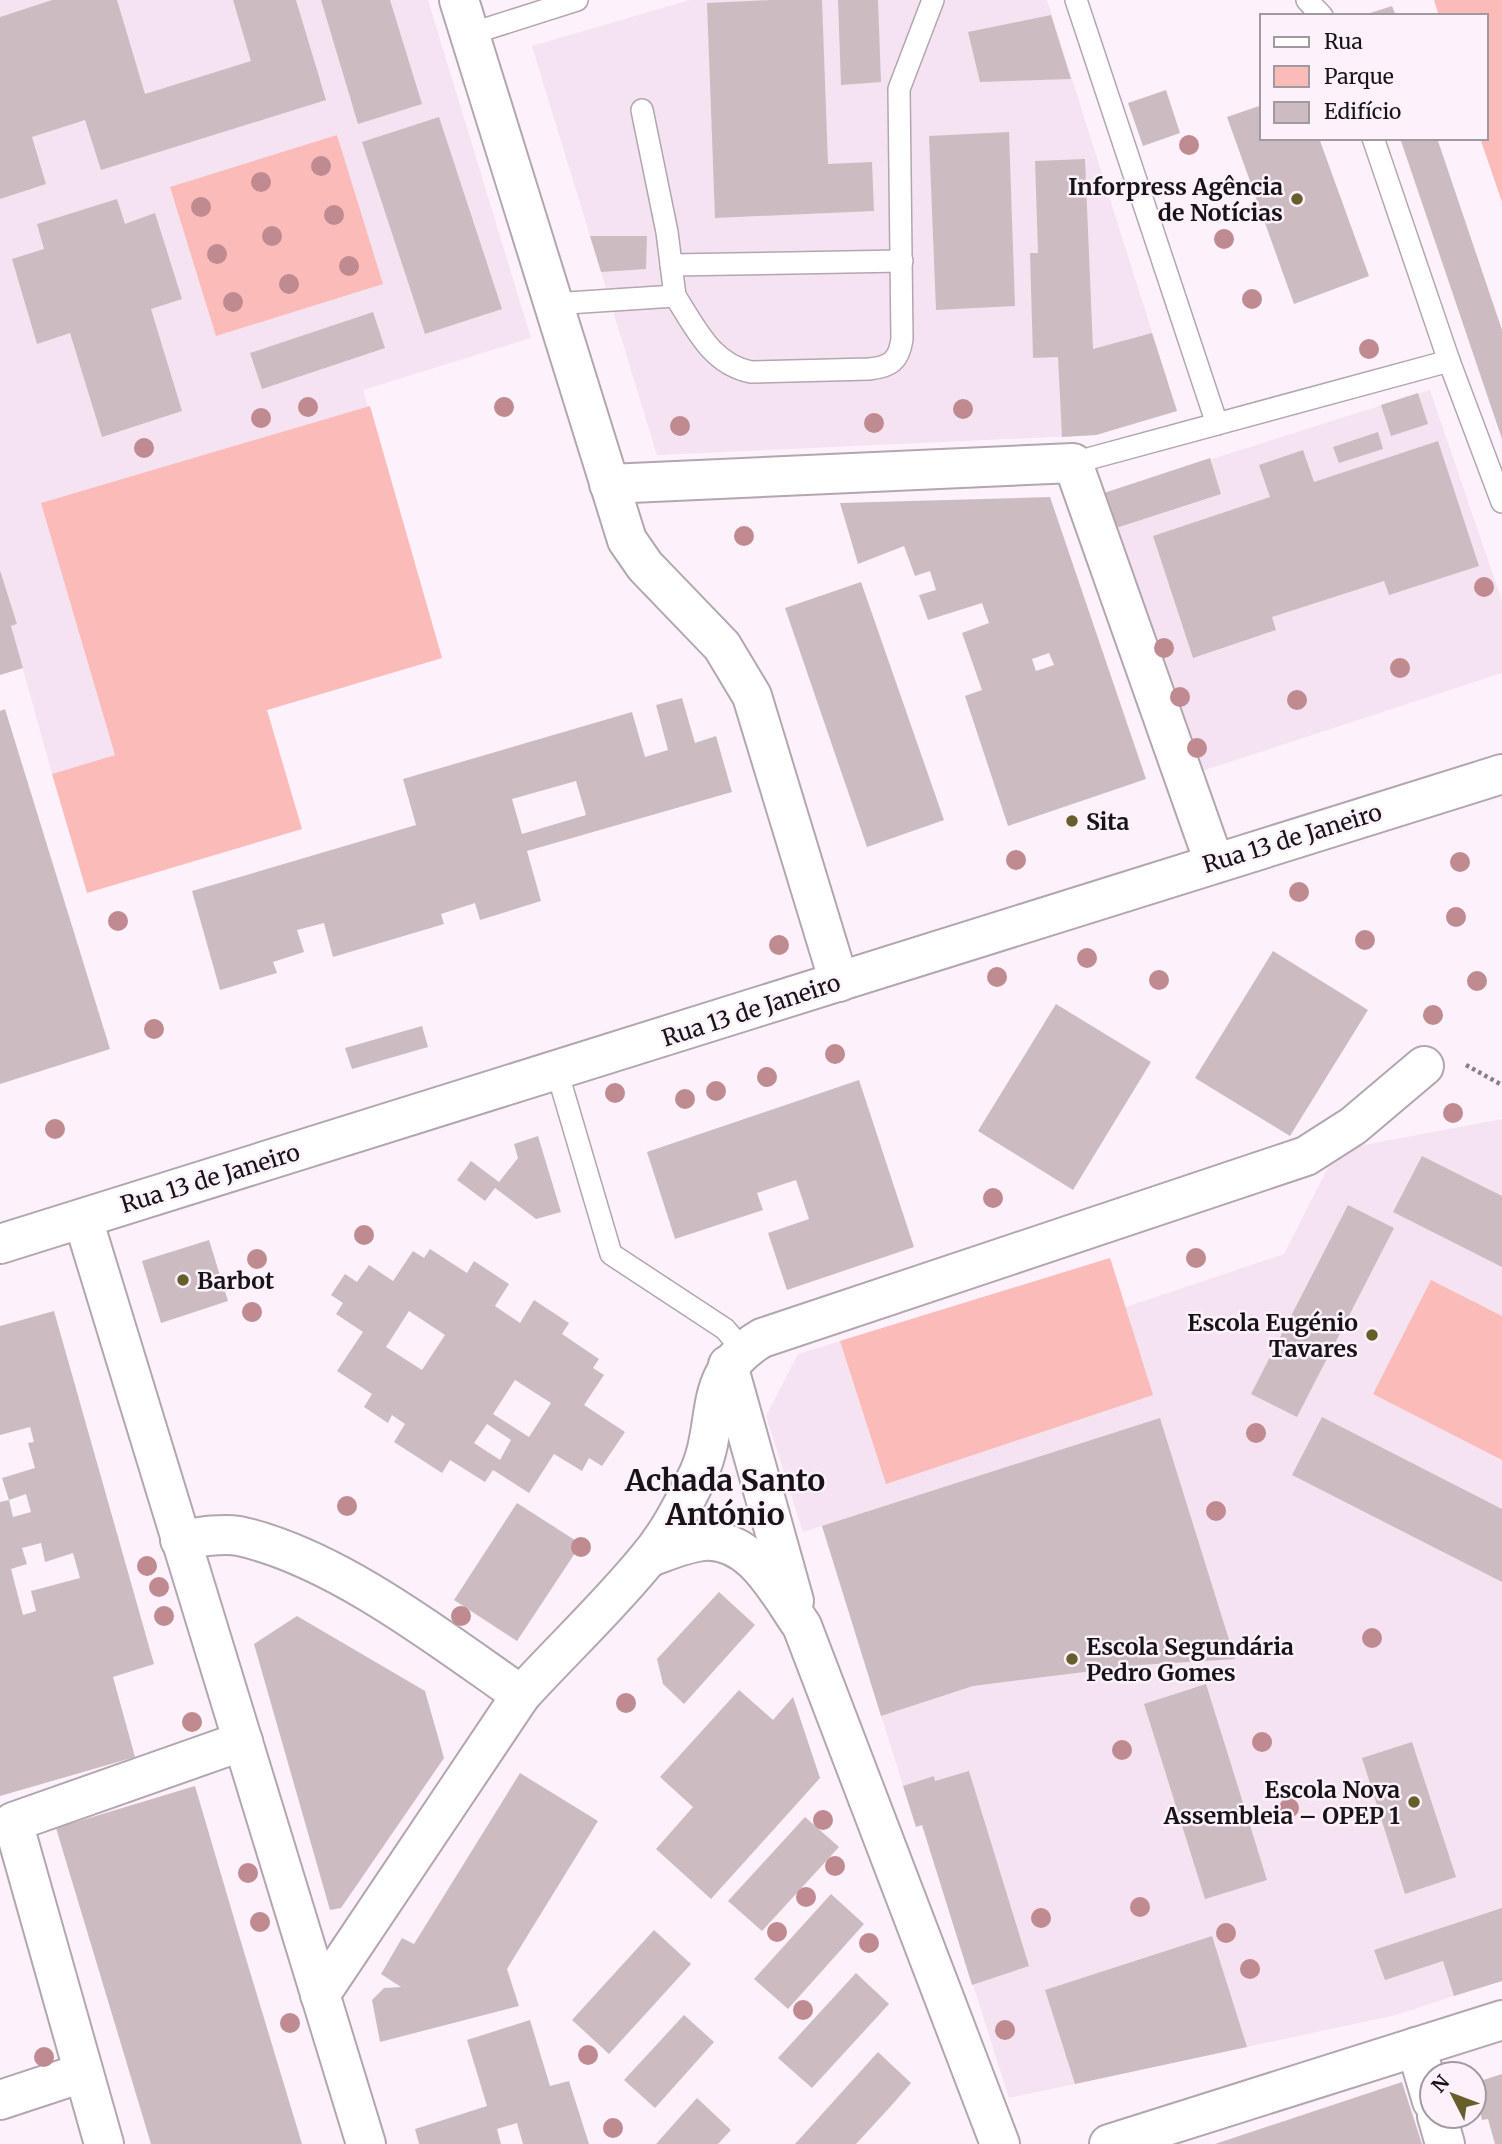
<svg xmlns="http://www.w3.org/2000/svg" width="1502" height="2144" font-family="Merriweather,serif">
	<style>
		.built { fill: #f5e3f2 }
		.green { fill: #fbbcb9 }
		.building { fill: #ccbcc1; fill-rule: evenodd }
		.lines { fill: none; stroke-linecap: round; stroke-linejoin: round }
		.lane-casing { stroke: #b2a6b0; stroke-width: 24 }
		.street-casing { stroke: #b2a6b0; stroke-width: 42 }
		.path { stroke: #888087; stroke-width: 4.5; stroke-dasharray: 3.5 3.5; stroke-linecap: butt }
		.lane { stroke: #fff; stroke-width: 21 }
		.street { stroke: #fff; stroke-width: 38 }
		.tree { fill: #bf8a90 }
		.poi-dot { fill: #675e2b; stroke: #fdf1fc; stroke-width: 2.5 }
		.labels { text-anchor: middle; dominant-baseline: central; stroke-width: 5; stroke-linejoin: round; paint-order: stroke }
		.poi-label { font-size: 23px; font-weight: bold; fill: #171316; stroke: #fdf1fc; text-anchor: end }
		.street-label { font-size: 23px; fill: #171316; stroke: #fdf1fc }
		.district-label { font-size: 30px; font-weight: bold; fill: #171316; stroke: #fdf1fc }
	</style>
	<rect width="100%" height="100%" fill="#fdf1fc"/>
	<g class="built">
		<path d="M0,0H428L531,338L363,390L442,658L52,774L11,626L17,624L0,569Z"/>
		<path d="M690,0H1047L1177,411L1096,435L657,455L532,46Z"/>
		<path d="M1430,390L1502,601V673L1199,772L1101,494Z"/>
		<path d="M1502,1119V1980L1396,2015L1009,2098L922,1825L916,1827L822,1526L803,1532L766,1416L798,1354L1110,1258L1126,1307L1284,1254L1337,1150Z"/>
	</g>
	<g class="green">
		<path d="M1434,0H1502V202L1480,138H1486V16H1439Z"/>
		<path d="M337,135L383,284L216,336L170,187Z"/>
		<path d="M370,406L442,658L267,710L302,829L87,893L52,774L115,755L41,503Z"/>
		<path d="M1110,1258L1153,1395L886,1484L840,1341Z"/>
		<path d="M1431,1280L1502,1316V1460L1373,1394Z"/>
	</g>
	<g class="building">
		<path d="M52,0H117L145,94L251,61L233,0H296L326,100L101,170L85,120L32,137L46,184L0,199V17Z"/>
		<path d="M321,0H390L422,104L358,124Z"/>
		<path d="M770,0H822L828,164L872,162L874,211L715,218L707,3Z"/>
		<path d="M838,0H878L881,82L841,85Z"/>
		<path d="M1392,6L1396,16H1364V15Z"/>
		<path d="M1051,15L1071,79L980,82L968,32Z"/>
		<path d="M1166,90L1180,133L1143,146L1128,103Z"/>
		<path d="M1262,105V138H1319L1369,276L1294,304L1227,117Z"/>
		<path d="M439,117L502,309L425,334L362,142Z"/>
		<path d="M1009,132L1015,306L936,310L929,136Z"/>
		<path d="M1400,138H1437L1502,330V439Z"/>
		<path d="M1085,159L1093,349L1152,333L1177,411L1096,435L1062,437L1058,357L1033,358L1030,253H1038L1035,161Z"/>
		<path d="M117,199L125,224L155,213L182,299L151,309L182,411L102,437L70,333L37,344L12,259L44,249L37,224Z"/>
		<path d="M590,236H647L646,269L601,272Z"/>
		<path d="M373,312L385,348L262,389L250,353Z"/>
		<path d="M1418,393L1428,424L1391,436L1381,405Z"/>
		<path d="M1378,432L1383,449L1339,463L1333,447Z"/>
		<path d="M1438,441L1479,566L1389,595L1384,581L1272,617L1276,630L1193,658L1153,536L1270,497L1259,465L1303,450L1314,482Z"/>
		<path d="M1210,458L1221,494L1113,529L1101,494Z"/>
		<path d="M1050,497L1146,779L1008,826L965,696L982,690L962,633L989,623L982,603L928,620L919,595L936,590L930,571L915,576L904,546L858,564L840,503ZM1049,653L1054,665L1036,671L1032,659Z"/>
		<path d="M0,570L17,624L11,626L23,668L0,675Z"/>
		<path d="M861,582L944,820L867,847L785,608Z"/>
		<path d="M682,698L695,743L716,736L732,792L527,851L541,901L480,920L475,903L441,914L444,924L333,957L324,923L297,930L304,952L273,962L277,973L220,990L192,891L416,825L403,779L632,712L645,757L668,750L656,705ZM576,781L586,815L522,834L512,799Z"/>
		<path d="M5,709L110,1049L0,1084V711Z"/>
		<path d="M1273,951L1368,1010L1290,1136L1195,1078Z"/>
		<path d="M1056,1004L1151,1062L1073,1190L978,1131Z"/>
		<path d="M422,1026L428,1047L352,1069L345,1048Z"/>
		<path d="M859,1080L914,1247L787,1290L768,1233L809,1219L796,1180L757,1193L763,1210L675,1239L647,1152Z"/>
		<path d="M538,1136L561,1212L536,1219L495,1188L485,1201L457,1180L471,1161L499,1182L518,1158L514,1144Z"/>
		<path d="M1422,1156L1502,1196V1267L1393,1212Z"/>
		<path d="M1348,1205L1394,1228L1297,1417L1251,1394Z"/>
		<path d="M209,1240L228,1301L161,1323L142,1261Z"/>
		<path d="M430,1249L467,1273L474,1261L509,1284L495,1306L520,1323L534,1300L569,1323L562,1334L599,1359L593,1368L604,1375L584,1405L625,1432L602,1466L589,1458L582,1471L554,1454L529,1493L493,1470L485,1482L450,1460L442,1473L394,1442L405,1424L392,1415L388,1423L364,1407L372,1394L337,1371L363,1332L336,1314L343,1303L331,1295L345,1274L357,1282L369,1265L393,1281L413,1251L424,1258ZM409,1311L445,1335L422,1370L386,1347ZM515,1380L551,1403L529,1437L493,1414ZM487,1424L511,1440L500,1460L474,1443Z"/>
		<path d="M54,1311L154,1664L113,1677L135,1757L0,1796V1502L9,1500L2,1478L35,1468L28,1443L34,1442L30,1427L0,1435V1326ZM26,1494L31,1512L13,1517L9,1500ZM41,1543L45,1562L73,1553L80,1578L31,1591L36,1611L23,1615L11,1569L27,1564L22,1548Z"/>
		<path d="M1322,1417L1502,1509V1582L1292,1475Z"/>
		<path d="M1160,1418L1235,1659L1140,1665L973,1686L881,1716L822,1526Z"/>
		<path d="M517,1503L581,1544L517,1641L454,1600Z"/>
		<path d="M719,1592L755,1625L684,1704L663,1684L657,1659Z"/>
		<path d="M297,1616L425,1691L444,1758L341,1908L330,1910L254,1644Z"/>
		<path d="M1206,1684L1267,1880L1205,1899L1144,1704Z"/>
		<path d="M739,1690L773,1720L793,1697L820,1778L711,1899L656,1849L693,1807L660,1777Z"/>
		<path d="M1412,1742L1456,1877L1405,1894L1362,1758Z"/>
		<path d="M969,1771L1029,1966L972,1985L922,1825L916,1827L903,1786L934,1776L935,1781Z"/>
		<path d="M520,1773L598,1821L507,1969L519,2006L380,2042L372,2000L384,1988L401,1987L381,1974L402,1938L414,1944Z"/>
		<path d="M195,1786L238,1932L302,2144H151L93,1951L56,1828Z"/>
		<path d="M805,1817L839,1847L762,1931L728,1901Z"/>
		<path d="M831,1894L864,1924L788,2009L754,1979Z"/>
		<path d="M1502,1908V1981L1454,1996L1443,1961L1385,1980L1374,1950Z"/>
		<path d="M654,1930L691,1964L609,2054L572,2020Z"/>
		<path d="M1212,1936L1247,2047L1075,2084L1045,1990Z"/>
		<path d="M856,1973L889,2004L812,2088L778,2058Z"/>
		<path d="M684,2015L714,2042L655,2108L624,2080Z"/>
		<path d="M530,2020L550,2086L569,2081L589,2144H523L517,2123L497,2129L501,2144H419L415,2129L487,2106L467,2040Z"/>
		<path d="M878,2052L911,2083L891,2106L856,2144H795Z"/>
		<path d="M1502,2074V2144H1495L1488,2119L1482,2120L1474,2083Z"/>
		<path d="M1402,2082L1422,2144H1215Z"/>
		<path d="M697,2098L731,2130L718,2144H656Z"/>
	</g>
	<g class="lines">
		<g class="lane-casing">
			<g id="lane">
				<path d="M1076,0L1217,424"/>
				<path d="M1307,0L1322,16"/>
				<path d="M470,34L577,0"/>
				<path d="M1373,138L1449,361L1502,502"/>
				<path d="M671,265L902,261"/>
				<path d="M675,296C696,328 711,364 751,372L869,369C890,367 899,361 902,339L899,89L933,0"/>
				<path d="M552,304L675,296L667,232L642,110"/>
				<path d="M1073,463L1449,361"/>
				<path d="M557,1071L611,1254L725,1329L742,1349"/>
			</g>
		</g>
		<g class="street-casing">
			<g id="street">
				<path d="M459,0L627,540L645,566L722,646L752,696L839,982"/>
				<path d="M609,484L1073,463L1214,862"/>
				<path d="M83,1219L366,2144"/>
				<path d="M0,1244C502,1091 1000,927 1502,774"/>
				<path d="M728,1365L794,1601"/>
				<path d="M180,1540C199,1537 221,1533 239,1536C335,1557 441,1639 521,1695C563,1649 609,1606 648,1558C667,1536 682,1507 695,1481C725,1424 696,1377 762,1338L1306,1156L1353,1126L1424,1066"/>
				<path d="M650,1557C667,1551 685,1543 703,1541C752,1537 778,1592 802,1626L1000,2144"/>
				<path d="M320,1995L521,1695"/>
				<path d="M1416,2047L1432,2101"/>
				<path d="M0,2100L82,2073"/>
				<path d="M1437,2116L1445,2144"/>
				<path d="M104,2144L13,1822L243,1741"/>
				<path d="M1109,2144L1502,2020"/>
			</g>
		</g>
		<path class="path" d="M1466,1065L1502,1085"/>
		<use href="#lane" class="lane"/>
		<use href="#street" class="street"/>
	</g>
	<g class="tree">
		<circle cx="1189" cy="145" r="10"/>
		<circle cx="321" cy="166" r="10"/>
		<circle cx="261" cy="182" r="10"/>
		<circle cx="201" cy="207" r="10"/>
		<circle cx="334" cy="215" r="10"/>
		<circle cx="272" cy="236" r="10"/>
		<circle cx="1224" cy="239" r="10"/>
		<circle cx="217" cy="254" r="10"/>
		<circle cx="349" cy="266" r="10"/>
		<circle cx="289" cy="284" r="10"/>
		<circle cx="1252" cy="299" r="10"/>
		<circle cx="233" cy="302" r="10"/>
		<circle cx="1369" cy="349" r="10"/>
		<circle cx="308" cy="407" r="10"/>
		<circle cx="504" cy="407" r="10"/>
		<circle cx="963" cy="409" r="10"/>
		<circle cx="261" cy="418" r="10"/>
		<circle cx="874" cy="423" r="10"/>
		<circle cx="680" cy="426" r="10"/>
		<circle cx="144" cy="448" r="10"/>
		<circle cx="744" cy="536" r="10"/>
		<circle cx="1484" cy="587" r="10"/>
		<circle cx="1164" cy="648" r="10"/>
		<circle cx="1400" cy="668" r="10"/>
		<circle cx="1180" cy="697" r="10"/>
		<circle cx="1297" cy="700" r="10"/>
		<circle cx="1197" cy="748" r="10"/>
		<circle cx="1016" cy="860" r="10"/>
		<circle cx="1460" cy="862" r="10"/>
		<circle cx="1299" cy="892" r="10"/>
		<circle cx="1456" cy="917" r="10"/>
		<circle cx="118" cy="921" r="10"/>
		<circle cx="1365" cy="940" r="10"/>
		<circle cx="779" cy="945" r="10"/>
		<circle cx="1087" cy="958" r="10"/>
		<circle cx="997" cy="977" r="10"/>
		<circle cx="1159" cy="980" r="10"/>
		<circle cx="1477" cy="981" r="10"/>
		<circle cx="1433" cy="1015" r="10"/>
		<circle cx="154" cy="1029" r="10"/>
		<circle cx="835" cy="1054" r="10"/>
		<circle cx="767" cy="1077" r="10"/>
		<circle cx="716" cy="1091" r="10"/>
		<circle cx="615" cy="1093" r="10"/>
		<circle cx="685" cy="1099" r="10"/>
		<circle cx="1453" cy="1113" r="10"/>
		<circle cx="55" cy="1129" r="10"/>
		<circle cx="993" cy="1198" r="10"/>
		<circle cx="364" cy="1235" r="10"/>
		<circle cx="1196" cy="1258" r="10"/>
		<circle cx="257" cy="1259" r="10"/>
		<circle cx="252" cy="1312" r="10"/>
		<circle cx="1256" cy="1433" r="10"/>
		<circle cx="347" cy="1506" r="10"/>
		<circle cx="1216" cy="1511" r="10"/>
		<circle cx="581" cy="1547" r="10"/>
		<circle cx="147" cy="1566" r="10"/>
		<circle cx="159" cy="1587" r="10"/>
		<circle cx="164" cy="1616" r="10"/>
		<circle cx="461" cy="1616" r="10"/>
		<circle cx="1372" cy="1638" r="10"/>
		<circle cx="626" cy="1703" r="10"/>
		<circle cx="192" cy="1722" r="10"/>
		<circle cx="1262" cy="1742" r="10"/>
		<circle cx="1122" cy="1750" r="10"/>
		<circle cx="1289" cy="1808" r="10"/>
		<circle cx="823" cy="1820" r="10"/>
		<circle cx="835" cy="1866" r="10"/>
		<circle cx="248" cy="1873" r="10"/>
		<circle cx="806" cy="1897" r="10"/>
		<circle cx="1140" cy="1907" r="10"/>
		<circle cx="1041" cy="1918" r="10"/>
		<circle cx="260" cy="1922" r="10"/>
		<circle cx="777" cy="1932" r="10"/>
		<circle cx="1226" cy="1933" r="10"/>
		<circle cx="869" cy="1943" r="10"/>
		<circle cx="1250" cy="1969" r="10"/>
		<circle cx="803" cy="2010" r="10"/>
		<circle cx="290" cy="2023" r="10"/>
		<circle cx="1005" cy="2030" r="10"/>
		<circle cx="588" cy="2055" r="10"/>
		<circle cx="44" cy="2057" r="10"/>
		<circle cx="613" cy="2128" r="10"/>
	</g>
	<g class="poi-dot">
		<circle cx="1297" cy="199" r="7"/>
		<circle cx="1072" cy="821" r="7"/>
		<circle cx="183" cy="1280" r="7"/>
		<circle cx="1372" cy="1335" r="7"/>
		<circle cx="1072" cy="1659" r="7"/>
		<circle cx="1414" cy="1802" r="7"/>
	</g>
	<g class="labels">
		<g class="poi-label">
			<text x="1283" y="186">Inforpress Agência<tspan x="1283" dy="26">de Notícias</tspan></text>
			<text x="1086" y="821" text-anchor="start">Sita</text>
			<text x="197" y="1280" text-anchor="start">Barbot</text>
			<text x="1358" y="1322">Escola Eugénio<tspan x="1358" dy="26">Tavares</tspan></text>
			<text x="1086" y="1646" text-anchor="start">Escola Segundária<tspan x="1086" dy="26">Pedro Gomes</tspan></text>
			<text x="1400" y="1789">Escola Nova<tspan x="1400" dy="26">Assembleia – OPEP 1</tspan></text>
		</g>
		<g class="street-label">
			<text transform="translate(1292 838) rotate(-17)">Rua 13 de Janeiro</text>
			<text transform="translate(751 1010) rotate(-18)">Rua 13 de Janeiro</text>
			<text transform="translate(210 1178) rotate(-17)">Rua 13 de Janeiro</text>
		</g>
		<g class="district-label">
			<text x="725" y="1480">Achada Santo<tspan x="725" dy="34">António</tspan></text>
		</g>
	</g>
	<rect x="1260" y="14" width="228" height="126" fill="#fdf1fc" stroke="#a198a0" stroke-width="2"/>
	<rect x="1274" y="37" width="35" height="10" fill="#ffffff" stroke="#a198a0" stroke-width="2"/>
	<text x="1324" y="49" font-size="21" fill="#171316">Rua</text>
	<rect x="1274" y="66" width="35" height="21" fill="#fbbcb9" stroke="#a198a0" stroke-width="2"/>
	<text x="1324" y="84" font-size="21" fill="#171316">Parque</text>
	<rect x="1274" y="102" width="35" height="21" fill="#ccbcc1" stroke="#a198a0" stroke-width="2"/>
	<text x="1324" y="119" font-size="21" fill="#171316">Edifício</text>
	<g transform="translate(1453 2095) rotate(312)"><circle r="33" fill="#fdf1fc" stroke="#a198a0" stroke-width="2"/>
	<path d="M0-5L12 26L0 18L-12 26Z" fill="#675e2b"/>
	<text y="-10" font-size="19" font-weight="bold" text-anchor="middle" fill="#171316">N</text>
	</g>
</svg>
